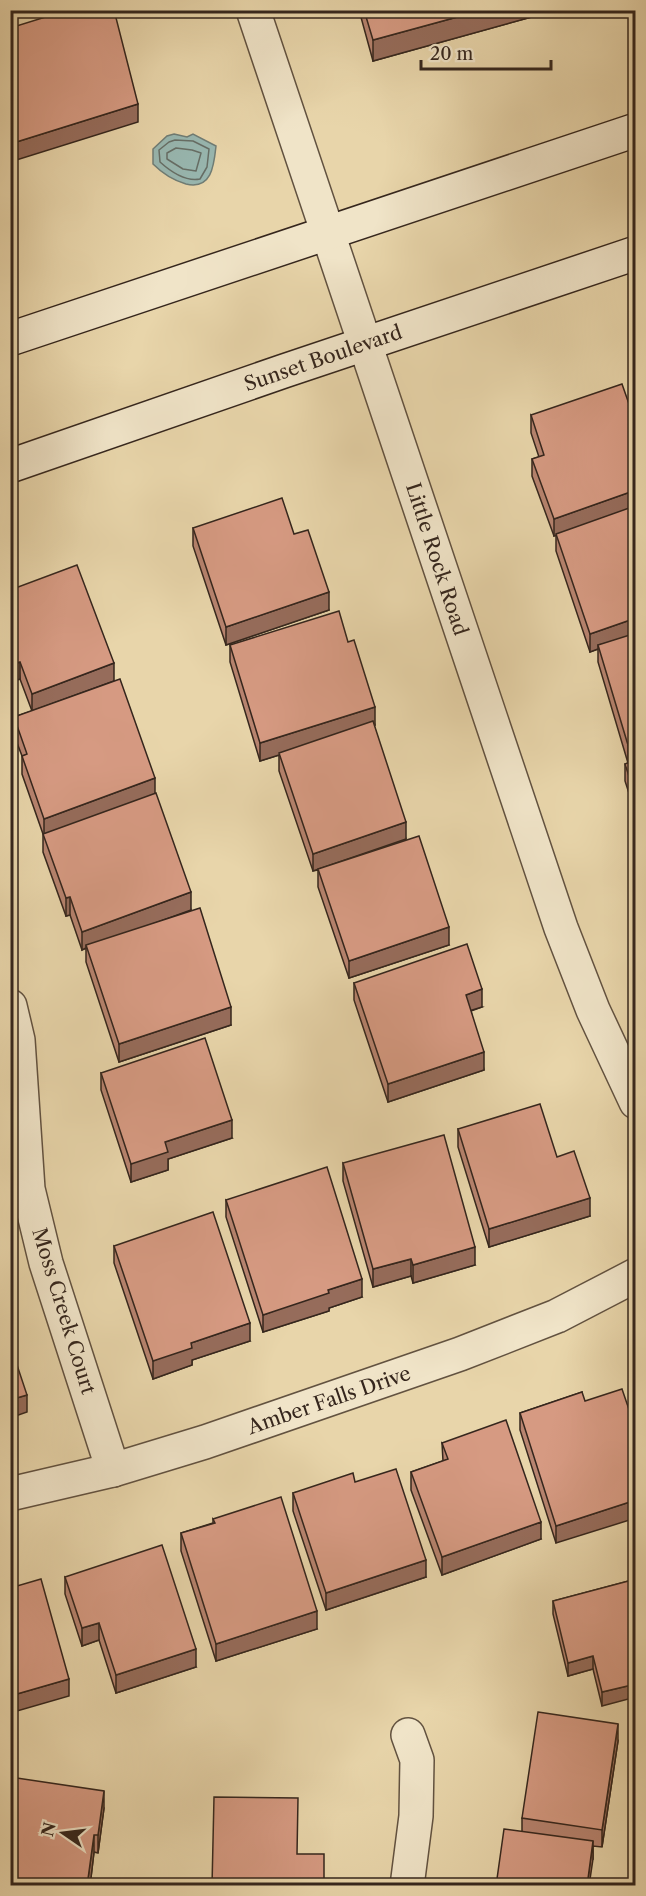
<svg xmlns="http://www.w3.org/2000/svg" width="646" height="1896" font-family="'Libre Caslon Text',serif">
	<style>
		.water { fill: #98b7b0; stroke: #707d75; stroke-width: 1.5 }
		.lines { fill: none; stroke-linecap: round; stroke-linejoin: round }
		.shore { stroke: #666e66; stroke-width: 1.5 }
		.minor-casing { stroke: #625240; stroke-width: 36 }
		.secondary-casing { stroke: #35261d; stroke-width: 36 }
		.minor { stroke: #f0e4c8; stroke-width: 33 }
		.secondary { stroke: #f0e4c8; stroke-width: 33 }
		.wall { fill: #b88470; stroke: #35261d; stroke-width: 1.5 }
		.shaded-wall { fill: #966c5b; stroke: #35261d; stroke-width: 1.5 }
		.building { fill: #d69a82; stroke: #35261d; stroke-width: 1.5 }
		.labels { text-anchor: middle; dominant-baseline: central; stroke-width: 5; stroke-linejoin: round; paint-order: stroke }
		.street-label { font-size: 20px; fill: #35261d; stroke: #f0e4c8 }
	</style>
	<rect width="100%" height="100%" fill="#e8d5aa"/>
	<filter id="stains"><feTurbulence type="fractalNoise" baseFrequency=".00333" numOctaves="4"/><feColorMatrix values="0 0 0 0 .2 0 0 0 0 .09 0 0 0 0 .02 0 0 0 .5 -.17"/></filter>
	<radialGradient id="worn" r=".72"><stop offset=".6" stop-color="#630" stop-opacity="0"/><stop offset="1" stop-color="#630" stop-opacity=".3"/></radialGradient>
	<path class="water" d="M174,134L187,137L193,134L216,146C214,165 212,190 186,184C172,180 163,174 153,164V149L167,136Z"/>
	<g class="lines">
		<g class="shore">
			<path d="M175,140L193,141L209,149L207,167L200,179C185,182 170,171 160,162L159,150L169,142Z"/>
			<path d="M176,148L192,150L201,153L196,171L183,169L167,159V153Z"/>
		</g>
		<g class="minor-casing">
			<g id="minor">
				<path d="M253,10L561,928L593,1010L636,1102"/>
				<path d="M10,1006L18,1040L28,1189L46,1263L113,1470"/>
				<path d="M10,1494L113,1470L205,1442L460,1354L557,1316L636,1275"/>
				<path d="M407,1886L416,1816L417,1760L408,1735"/>
			</g>
		</g>
		<g class="secondary-casing">
			<g id="secondary">
				<path d="M10,339L636,130"/>
				<path d="M10,466L284,371L636,253"/>
			</g>
		</g>
		<use href="#minor" class="minor"/>
		<use href="#secondary" class="secondary"/>
	</g>
	<g class="wall">
		<path d="M359,10H557L373,61Z"/>
		<path d="M531,415L633,508L636,516V815L625,781V764L628,763L598,662V649L590,652L556,551V535L554,536L532,476V459L539,457L531,433Z"/>
		<path d="M193,528L294,534L329,610L226,645L193,546Z"/>
		<path d="M10,590L114,681L155,794L191,910L167,919L231,1025L119,1062L86,962V948L82,950L70,915L66,916L43,852V834L22,774V756L14,735V717L32,711L20,679Z"/>
		<path d="M348,642L375,725H374L406,839L357,856L449,945L349,978L318,887V870L313,871L279,771V755L260,761L230,662V645Z"/>
		<path d="M354,983L482,1007L471,1011L484,1070L388,1102L354,1000Z"/>
		<path d="M101,1073L232,1138L168,1159V1170L131,1182L101,1090Z"/>
		<path d="M458,1129L557,1157L590,1216L489,1247L458,1147Z"/>
		<path d="M343,1163L475,1265L413,1283L411,1276L373,1287L343,1181Z"/>
		<path d="M226,1200L362,1297L329,1308V1311L263,1332L226,1217Z"/>
		<path d="M114,1246L250,1341L192,1360V1365L153,1379L114,1263Z"/>
		<path d="M636,1366V1395L633,1384V1367Z"/>
		<path d="M582,1392L556,1543L520,1430V1413Z"/>
		<path d="M442,1443L541,1539L442,1575L411,1490V1472L443,1461Z"/>
		<path d="M355,1482L426,1577L326,1610L293,1511V1493Z"/>
		<path d="M213,1519L317,1629L216,1661L181,1551V1533L213,1523Z"/>
		<path d="M65,1577L196,1667L116,1693L99,1640L82,1646L65,1594Z"/>
		<path d="M636,1579L602,1706L593,1669L568,1676L553,1614V1601Z"/>
		<path d="M618,1741L602,1847L593,1846V1859L522,1832V1818Z"/>
		<path d="M10,1777L104,1808L98,1853L94,1852L90,1886H10Z"/>
	</g>
	<g class="shaded-wall">
		<path d="M483,10H557L373,61V40Z"/>
		<path d="M138,104V122L10,162V144Z"/>
		<path d="M636,490V507L554,536V519Z"/>
		<path d="M329,592V610L226,645V627Z"/>
		<path d="M636,618V636L598,645V649L590,652V634Z"/>
		<path d="M20,662V679L10,683V665Z"/>
		<path d="M114,663V681L32,711V694Z"/>
		<path d="M375,707V725L260,761V743Z"/>
		<path d="M636,743V760L628,763V745Z"/>
		<path d="M155,778V796L44,836V819Z"/>
		<path d="M406,822V839L313,871V854Z"/>
		<path d="M191,892V910L87,948L86,945V948L82,950V932Z"/>
		<path d="M70,897V915L66,916V898Z"/>
		<path d="M449,927V945L349,978V961Z"/>
		<path d="M482,989V1007L466,1012V995Z"/>
		<path d="M231,1007V1025L119,1062V1044Z"/>
		<path d="M484,1052V1070L388,1102V1084Z"/>
		<path d="M232,1120V1138L168,1159V1170L131,1182V1164L165,1142Z"/>
		<path d="M590,1198V1216L489,1247V1229Z"/>
		<path d="M475,1247V1265L413,1283V1265Z"/>
		<path d="M411,1259V1276L373,1287V1269Z"/>
		<path d="M362,1279V1297L329,1308V1311L263,1332V1315L328,1290Z"/>
		<path d="M250,1323V1341L192,1360V1365L153,1379V1361L191,1343Z"/>
		<path d="M27,1395V1412L10,1418V1400Z"/>
		<path d="M636,1500V1518L556,1543V1526Z"/>
		<path d="M541,1522V1539L442,1575V1557Z"/>
		<path d="M426,1560V1577L326,1610V1593Z"/>
		<path d="M317,1611V1629L216,1661V1644Z"/>
		<path d="M99,1623V1640L82,1646V1628Z"/>
		<path d="M196,1649V1667L116,1693V1675Z"/>
		<path d="M593,1656V1669L568,1676V1663Z"/>
		<path d="M69,1679V1696L10,1713V1696Z"/>
		<path d="M636,1684V1697L602,1706V1692Z"/>
		<path d="M618,1724V1741L602,1847V1830Z"/>
		<path d="M104,1791V1808L98,1853V1835Z"/>
		<path d="M94,1835V1852L90,1886H87Z"/>
		<path d="M593,1841V1859L589,1886H587Z"/>
	</g>
	<g class="building">
		<path d="M68,10H114L138,104L10,144V28Z"/>
		<path d="M364,10H483L373,40Z"/>
		<path d="M622,384L636,424V490L554,519L532,459L544,455L531,415Z"/>
		<path d="M282,498L294,534L308,530L329,592L226,627L193,528Z"/>
		<path d="M632,507L636,516V618L590,634L556,534Z"/>
		<path d="M77,565L114,663L32,694L20,662L10,665V590Z"/>
		<path d="M339,611L348,642L354,640L375,707L260,743L230,645Z"/>
		<path d="M636,633V743L628,745L598,645Z"/>
		<path d="M120,679L155,778L44,819L22,756L27,754L14,717Z"/>
		<path d="M373,721L406,822L313,854L279,753Z"/>
		<path d="M636,760V798L625,764Z"/>
		<path d="M156,793L191,892L82,932L70,897L66,898L43,834Z"/>
		<path d="M419,836L449,927L349,961L318,869Z"/>
		<path d="M200,908L231,1007L119,1044L86,945Z"/>
		<path d="M467,944L482,989L466,995L484,1052L388,1084L354,983Z"/>
		<path d="M205,1038L232,1120L165,1142L168,1152L131,1164L101,1073Z"/>
		<path d="M540,1104L557,1157L574,1151L590,1198L489,1229L458,1129Z"/>
		<path d="M444,1135L475,1247L413,1265L411,1259L373,1269L343,1163Z"/>
		<path d="M327,1167L362,1279L328,1290L329,1293L263,1315L226,1200Z"/>
		<path d="M213,1212L250,1323L191,1343L192,1348L153,1361L114,1246Z"/>
		<path d="M10,1344L27,1395L10,1400Z"/>
		<path d="M636,1366V1377L633,1367Z"/>
		<path d="M622,1389L636,1430V1500L556,1526L520,1413L582,1392L585,1401Z"/>
		<path d="M506,1420L541,1522L442,1557L411,1472L448,1459L442,1443Z"/>
		<path d="M396,1469L426,1560L326,1593L293,1493L353,1473L355,1482Z"/>
		<path d="M281,1497L317,1611L216,1644L181,1533L215,1523L213,1519Z"/>
		<path d="M162,1545L196,1649L116,1675L99,1623L82,1628L65,1577Z"/>
		<path d="M41,1579L69,1679L10,1696V1588Z"/>
		<path d="M636,1579V1684L602,1692L593,1656L568,1663L553,1601Z"/>
		<path d="M538,1712L618,1724L602,1830L522,1818Z"/>
		<path d="M10,1777L104,1791L98,1835H94L87,1886L10,1885Z"/>
		<path d="M214,1797L298,1798L297,1854H324V1886H212Z"/>
		<path d="M504,1829L593,1841L587,1886H496Z"/>
	</g>
	<g class="labels">
		<g class="street-label">
			<text transform="translate(323 358) rotate(-19)">Sunset Boulevard</text>
			<text transform="translate(437 559) rotate(72)">Little Rock Road</text>
			<text transform="translate(64 1311) rotate(73)">Moss Creek Court</text>
			<text transform="translate(329 1400) rotate(-19)">Amber Falls Drive</text>
		</g>
	</g>
	<rect width="646" height="1896" fill="none" stroke="#e8d5aa" stroke-width="36"/>
	<rect x="12" y="12" width="622" height="1872" fill="none" stroke="#35261d" stroke-width="3"/>
	<rect x="18" y="18" width="610" height="1860" fill="none" stroke="#35261d" stroke-width="1.5"/>
	<g transform="translate(63 1833) rotate(284)" stroke="#f0e4c8" stroke-width="4.5" paint-order="stroke">
	<path d="M0-4.5L10 22L0 15L-10 22Z" fill="#35261d"/>
	<text y="-9" font-size="16" font-weight="bold" text-anchor="middle" fill="#35261d">N</text>
	</g>
	<path d="M421 60v9h130v-9" fill="none" stroke="#35261d" stroke-width="3"/>
	<text x="430" y="60" font-size="18" fill="#35261d" stroke="#f0e4c8" stroke-width="4.5" paint-order="stroke">20 m</text>
	<rect width="100%" height="100%" filter="url(#stains)"/>
	<rect width="100%" height="100%" fill="url(#worn)"/>
</svg>
